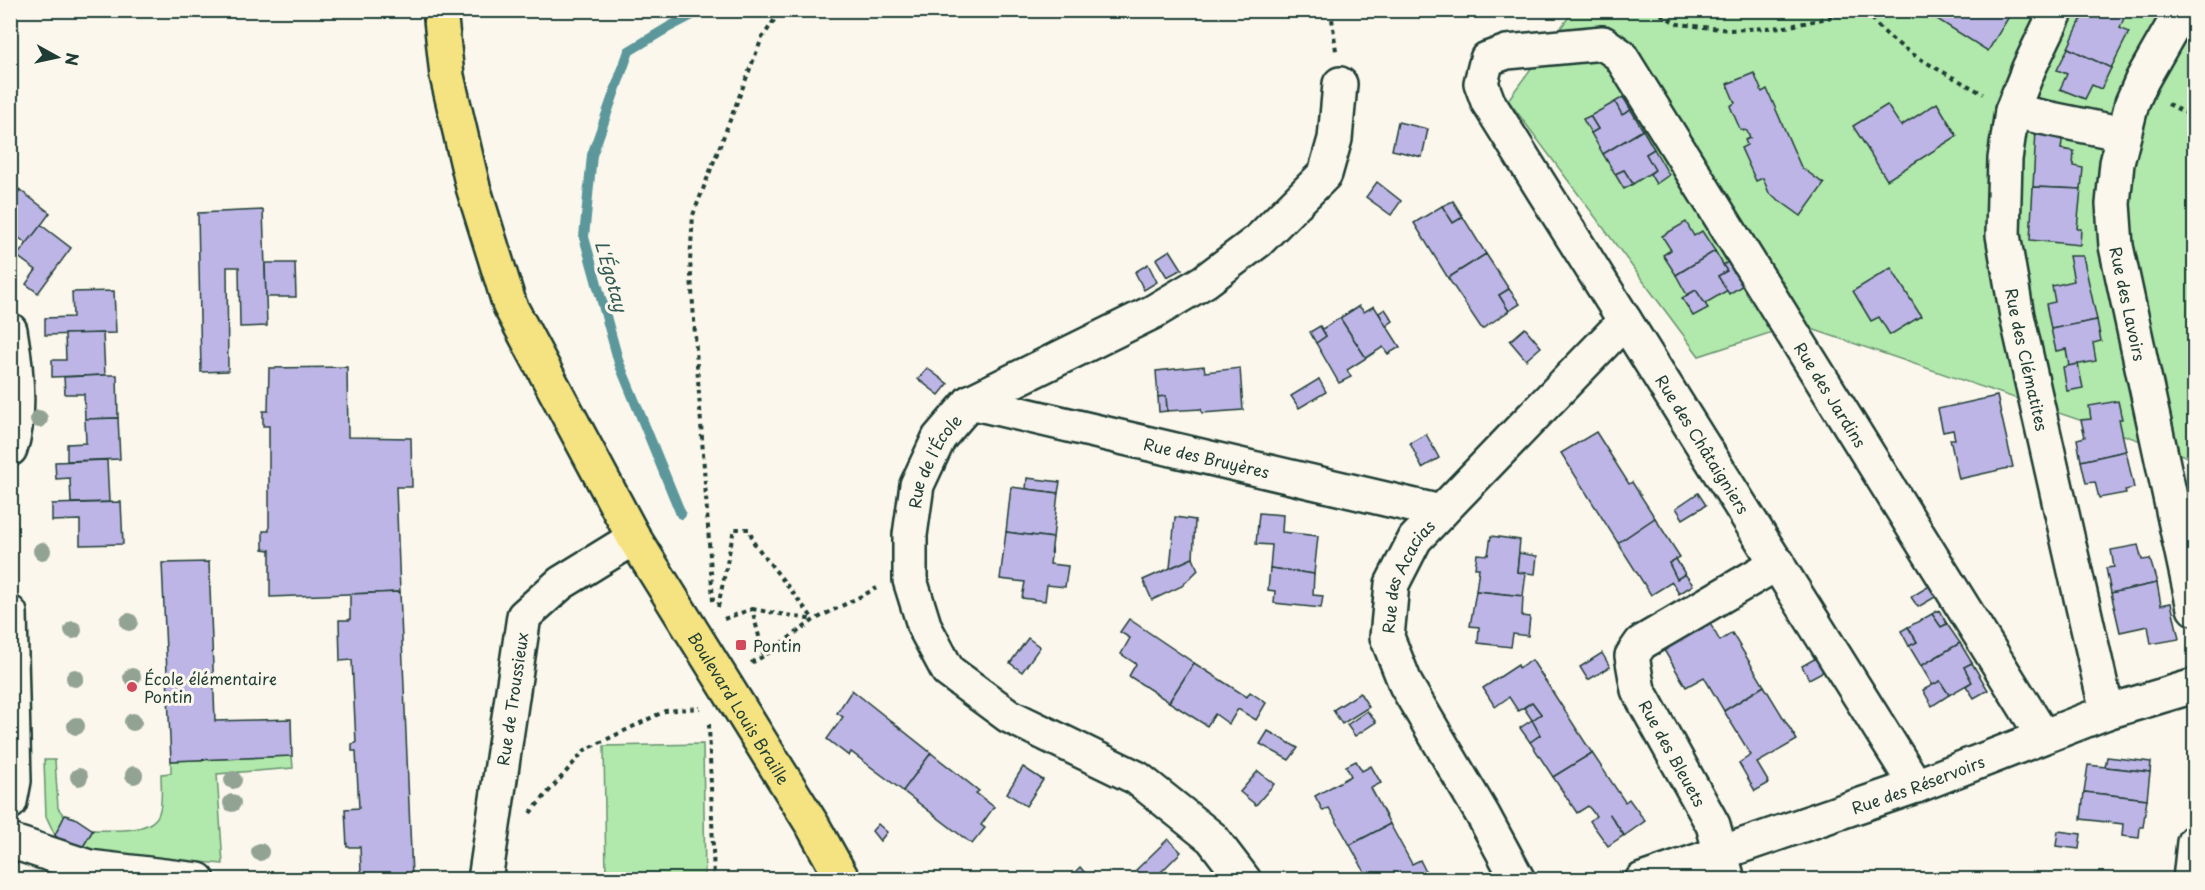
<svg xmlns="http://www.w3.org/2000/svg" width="2205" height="890" font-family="'Playpen Sans',sans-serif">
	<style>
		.green { fill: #b1e8ab; stroke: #689270; stroke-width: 1.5 }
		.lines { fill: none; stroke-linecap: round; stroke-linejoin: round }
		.stream { stroke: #5b979b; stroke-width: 10 }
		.building { fill: #bdb5e6; stroke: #1f3d34; stroke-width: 1.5 }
		.minor-casing { stroke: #1f3d34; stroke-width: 38 }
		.major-casing { stroke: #1f3d34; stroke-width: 38 }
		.path { stroke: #1f3d34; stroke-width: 4; stroke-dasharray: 4.5 4.5; stroke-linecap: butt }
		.minor { stroke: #fbf7ec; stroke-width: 33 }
		.major { stroke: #f5e382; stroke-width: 33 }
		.tree { fill: #92a394 }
		.poi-dot { fill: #d1495b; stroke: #fbf7ec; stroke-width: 2 }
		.labels { text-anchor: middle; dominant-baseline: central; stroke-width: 6; stroke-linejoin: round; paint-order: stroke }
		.street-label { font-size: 16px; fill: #1f3d34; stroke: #fbf7ec }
		.poi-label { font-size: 16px; fill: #1f3d34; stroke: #fbf7ec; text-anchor: start }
		.water-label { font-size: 18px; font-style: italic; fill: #335b56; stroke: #fbf7ec }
	</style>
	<rect width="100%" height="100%" fill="#fbf7ec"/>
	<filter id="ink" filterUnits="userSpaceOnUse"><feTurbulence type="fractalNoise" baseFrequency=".0167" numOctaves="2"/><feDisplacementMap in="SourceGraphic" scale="12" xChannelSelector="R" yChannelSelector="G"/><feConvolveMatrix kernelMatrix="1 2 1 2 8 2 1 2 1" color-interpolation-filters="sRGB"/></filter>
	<g filter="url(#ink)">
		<g class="green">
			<path d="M1573,11H2194V459L1797,324L1699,356L1508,100Z"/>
			<path d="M703,744L705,879H606L604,746Z"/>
			<path d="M292,756L293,768L217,774L223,864L117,855L81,850L93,830C110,830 152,834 159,813C163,803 161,786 161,774L171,773V761Z"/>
			<path d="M44,760H55L58,808L65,817L55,835L46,816Z"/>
		</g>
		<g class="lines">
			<path class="stream" d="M681,514L619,363L584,237L592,155L629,51L669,27L702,10"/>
		</g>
		<g class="building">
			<path d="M1931,10H2013L1988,51L1929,14Z"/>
			<path d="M2097,10H2120L2126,13L2120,28L2129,32L2111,68L2068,48L2085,11L2094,16Z"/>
			<path d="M2068,48L2111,68L2101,89L2092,85L2085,99L2060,89L2067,74L2057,70Z"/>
			<path d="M1754,73L1762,92L1767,89L1801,167L1824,184L1801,216L1769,193L1763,178L1756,181L1741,148L1747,145L1745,140L1750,138L1747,131L1740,129L1730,106L1735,103L1727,84Z"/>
			<path d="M1623,97L1631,110L1622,115L1615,102Z"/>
			<path d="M1615,102L1622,115L1631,110L1643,130L1603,154L1591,133L1598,129L1590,116Z"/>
			<path d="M1937,103L1957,136L1887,180L1853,126L1887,105L1901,126Z"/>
			<path d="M1590,116L1598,129L1591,133L1583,119Z"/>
			<path d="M1398,122L1428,129L1422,157L1392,150Z"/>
			<path d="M1643,130L1654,149L1646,154L1655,170L1633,184L1624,170L1615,174L1603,154Z"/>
			<path d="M2036,130L2063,133L2061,149L2074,151L2073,166L2083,168L2081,189L2033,187Z"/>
			<path d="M1654,149L1669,175L1656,184L1650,174L1655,170L1646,154Z"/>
			<path d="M1624,170L1633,184L1624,189L1615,174Z"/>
			<path d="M1377,182L1401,201L1391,215L1366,197Z"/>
			<path d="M10,183L20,190L10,203Z"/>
			<path d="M2033,187L2081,189L2077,229H2081L2080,245L2030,240Z"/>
			<path d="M20,190L50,213L27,244L10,231V203Z"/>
			<path d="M1453,201L1463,217L1453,223L1442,206Z"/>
			<path d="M1442,206L1453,223L1463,217L1486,254L1448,278L1414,223Z"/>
			<path d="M263,210L267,326L240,327L239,267H227L228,371L201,372L198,213Z"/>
			<path d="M1686,222L1694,236L1702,231L1715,251L1676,275L1663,255L1671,250L1662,236Z"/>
			<path d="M41,225L71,248L38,293L26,284L36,270L17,256Z"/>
			<path d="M1170,250L1182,269L1167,277L1156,259Z"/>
			<path d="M1715,251L1727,271L1718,276L1728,290L1704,304L1696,290L1687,295L1676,275Z"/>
			<path d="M1486,254L1509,289L1499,295L1509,311L1482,329L1448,278Z"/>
			<path d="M2069,256H2083L2097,320L2051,329L2046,304L2055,302L2052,286L2074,281Z"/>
			<path d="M1734,258L1748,282L1729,294L1718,276L1727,271L1723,265Z"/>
			<path d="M265,263H295L296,297H266Z"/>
			<path d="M1148,264L1157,282L1144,290L1135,272Z"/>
			<path d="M1891,268L1921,316L1890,335L1879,317L1871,321L1853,291Z"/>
			<path d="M1509,289L1520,304L1509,311L1499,295Z"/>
			<path d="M1696,290L1708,308L1693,316L1682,298Z"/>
			<path d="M114,291L116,333L45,335V318L73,317L72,292Z"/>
			<path d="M1359,306L1364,312L1374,306L1400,347L1388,354L1383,347L1366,358L1340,318Z"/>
			<path d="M1385,309L1393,321L1386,326L1379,313Z"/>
			<path d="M1340,318L1366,358L1347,370L1351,377L1339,383L1316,343L1326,336L1322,329Z"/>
			<path d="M2097,320L2101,341L2093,343L2096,361L2069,366L2066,349L2056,351L2051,329Z"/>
			<path d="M1320,326L1326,336L1316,343L1310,332Z"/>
			<path d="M1525,328L1541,347L1526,360L1510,341Z"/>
			<path d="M103,333L105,375L52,377V360H66L65,334Z"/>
			<path d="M2078,364L2083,388L2067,391L2063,367Z"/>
			<path d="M1204,366L1205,372L1240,368L1243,410L1202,413L1201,409L1167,411L1166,396L1158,397L1156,371Z"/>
			<path d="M347,367L348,437L411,438L412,487H396L400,592L270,597V550L263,549V531H269V426H263V411H268L269,368Z"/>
			<path d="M927,368L948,384L939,395L918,379Z"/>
			<path d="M105,375H117L118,418L85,419L84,394H65L64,377Z"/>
			<path d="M1319,379L1326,392L1299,408L1291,396Z"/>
			<path d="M1166,396L1167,411L1159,412L1158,397Z"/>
			<path d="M1997,396L2013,467L1959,479L1950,439H1955L1953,430L1943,432L1938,409Z"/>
			<path d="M2118,401L2122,419H2119L2126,451L2081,461L2077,439L2085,437L2081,420L2091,419L2089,406Z"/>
			<path d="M118,418L120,459L67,461V444L86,443L85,419Z"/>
			<path d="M1596,432L1629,484L1632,482L1655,518L1618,543L1561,453Z"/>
			<path d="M1426,434L1439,458L1422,468L1410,443Z"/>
			<path d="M2126,451L2134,488L2125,490L2126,493L2099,498L2095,482L2086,483L2081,461Z"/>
			<path d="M107,460L109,502L71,503L70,478L56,479L55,462Z"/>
			<path d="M1027,478L1060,482L1058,493L1026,489Z"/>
			<path d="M1011,487L1058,493L1053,538L1006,532Z"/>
			<path d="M1698,493L1706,505L1683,519L1676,508Z"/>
			<path d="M121,502L123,544L80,545V520L52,521V504Z"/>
			<path d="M1259,513L1283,515L1282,532L1318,536L1314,574L1270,568L1272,545L1256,544Z"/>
			<path d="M1175,517L1195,520L1193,558L1170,568Z"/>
			<path d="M1655,518L1680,557L1669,563L1677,579L1685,574L1693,585L1679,594L1672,582L1651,595L1618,543Z"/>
			<path d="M1006,532L1053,538L1050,564L1068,566L1065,587L1047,585L1045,601L1022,598L1025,582L1000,579Z"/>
			<path d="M1491,536L1520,540L1517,572L1526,573L1523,596L1476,591L1479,568H1475L1477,554L1488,555Z"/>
			<path d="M2138,545L2142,560L2150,559L2157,583L2111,593L2106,568L2114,567L2111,550Z"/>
			<path d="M1519,553L1537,556L1535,574L1517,572Z"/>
			<path d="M1193,558L1198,570L1182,586L1152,600L1143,580Z"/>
			<path d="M1676,559L1685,574L1677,579L1669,563Z"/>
			<path d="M209,562L215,721L291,719L292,756L171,761L162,563Z"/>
			<path d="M1270,568L1314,574L1313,595L1323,596L1321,608L1274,603L1275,591L1268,590Z"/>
			<path d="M2157,583L2161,605L2171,603L2179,639L2151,644L2148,626L2120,632L2111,593Z"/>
			<path d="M1931,585L1937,596L1918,607L1911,597Z"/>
			<path d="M1476,591L1523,596L1522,616L1530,617L1528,636L1513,634L1511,647L1478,643L1479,627L1470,626Z"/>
			<path d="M400,592L412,876L361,873L360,847H347L345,809L359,808L356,751H352V744L356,743L352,660L340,661L339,620H350V594Z"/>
			<path d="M1939,610L1947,624L1941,627L1932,614Z"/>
			<path d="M1932,614L1941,627L1947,624L1960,643L1921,666L1909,646L1917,642L1908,627Z"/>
			<path d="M1129,619L1194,663L1169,702L1129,676L1136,664L1121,654L1130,638L1120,632Z"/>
			<path d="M1708,620L1720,641L1732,633L1764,686L1724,711L1704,677L1686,687L1661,645Z"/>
			<path d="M1908,627L1917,642L1909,646L1901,631Z"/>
			<path d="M1028,638L1040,647L1022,672L1010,663Z"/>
			<path d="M1960,643L1972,663L1964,667L1972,682L1949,695L1940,681L1933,686L1921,666Z"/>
			<path d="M1602,653L1610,667L1588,680L1580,667Z"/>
			<path d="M1816,658L1824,671L1809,679L1802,666Z"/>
			<path d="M1532,660L1592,753L1553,777L1530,742L1540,735L1532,720L1541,714L1532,702L1518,711L1509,697L1495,707L1483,688L1518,665L1519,668Z"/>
			<path d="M1194,663L1247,697L1250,692L1266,703L1256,720L1238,709L1229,724L1215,714L1207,726L1169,702Z"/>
			<path d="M1972,663L1988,690L1974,698L1966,686L1972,682L1964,667Z"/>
			<path d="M1940,681L1949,695L1932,706L1923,690Z"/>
			<path d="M1764,686L1797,740L1757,763L1769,783L1755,791L1739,763L1751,755L1724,711Z"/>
			<path d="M852,690L931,753L903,791L851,752L849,756L827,739L843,717L837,713Z"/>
			<path d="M1360,693L1369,707L1342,724L1333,710Z"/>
			<path d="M1532,702L1541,714L1532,720L1524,708Z"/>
			<path d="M1367,711L1376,722L1355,736L1347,725Z"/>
			<path d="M1532,720L1540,735L1530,742L1520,728Z"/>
			<path d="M1268,731L1298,748L1289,760L1260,744Z"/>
			<path d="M931,753L979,791L976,793L994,807L981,825L985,828L972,844L903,791Z"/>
			<path d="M1592,753L1625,802L1629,799L1645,821L1624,836L1609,813L1624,835L1608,846L1590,821L1596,816L1588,806L1577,813L1553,777Z"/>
			<path d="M2107,757L2151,762L2150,772L2105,767Z"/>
			<path d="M1356,761L1362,771L1371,766L1381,783L1371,788L1390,824L1350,845L1329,808L1323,811L1315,796L1351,776L1346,766Z"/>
			<path d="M2088,765L2150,772L2147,799L2084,792Z"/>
			<path d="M1023,767L1043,780L1026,806L1007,793Z"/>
			<path d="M1258,771L1274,784L1256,805L1240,792Z"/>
			<path d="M2084,792L2147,799L2143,827H2140L2139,838L2122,836L2123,824L2081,819Z"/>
			<path d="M65,815L75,818L93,830L81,850L63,844L55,835Z"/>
			<path d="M878,824L887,832L880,841L872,831Z"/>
			<path d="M1390,824L1412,864L1420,860L1426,872L1418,877L1419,880H1369L1350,845Z"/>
			<path d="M2058,831L2081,834L2079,849L2056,846Z"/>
			<path d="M1168,839L1181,852L1153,880H1145L1136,870Z"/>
			<path d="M1080,867L1091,880H1064L1069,875L1070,877Z"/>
		</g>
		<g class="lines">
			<g class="minor-casing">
				<g id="minor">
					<path id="s1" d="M2057,10L2029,68L2012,111L2005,159L2003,235L2017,316L2107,712"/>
					<path id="s2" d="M2182,10L2142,80L2132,103L2117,163L2113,204L2116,246L2194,608"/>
					<path d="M2012,111L2124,134"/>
					<path d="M10,330C16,365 22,415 10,449"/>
					<path id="s3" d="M970,402L1441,512"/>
					<path d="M10,613L14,781L10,802"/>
					<path id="s4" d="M1916,786L1488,102L1481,83L1487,59L1507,52L1603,43L1620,55L2043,736"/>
					<path d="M10,841L89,867L198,880"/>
					<path id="s5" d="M485,880L524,616L561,583L634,538"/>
					<path id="s6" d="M1244,880L1212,838L1137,778L1009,716L948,671L925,628L910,580V535L917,485L939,438L970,402L1153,312L1205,281L1258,241L1325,174L1335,139L1340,84"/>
					<path id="s7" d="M1518,880L1484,817L1406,685L1387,637L1392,584L1415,539L1625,321"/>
					<path id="s8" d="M1642,880L1916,786L2107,712L2194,686"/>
					<path d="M1728,880L1713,825L1638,690L1632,656L1641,643L1778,563"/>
					<path d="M2190,880L2194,842"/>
				</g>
			</g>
			<g class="major-casing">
				<g id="major">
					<path id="s9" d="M440,10L447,76L473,187L510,306L634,538L813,826L843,880"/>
				</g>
			</g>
			<g class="path">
				<path d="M1331,10L1336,51"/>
				<path d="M1486,10H1496"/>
				<path d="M1653,10L1678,24L1730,30L1786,27L1863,10"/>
				<path d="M1868,10C1881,44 1951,75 1983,94"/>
				<path d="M2168,104L2194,117"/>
				<path d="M713,601L690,261L693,215L762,38L781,10"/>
				<path d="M718,607L734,529H749L754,543L814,620"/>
				<path d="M752,609L814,620"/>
				<path d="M724,619L752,609L764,656L814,620L877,588"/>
				<path d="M751,663L764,656"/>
				<path d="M709,724L714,880"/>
				<path d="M530,813L585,750L665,711L700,708"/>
			</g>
			<use href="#minor" class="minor"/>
			<use href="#major" class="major"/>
		</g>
		<g class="tree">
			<circle cx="39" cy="419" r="9"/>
			<circle cx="42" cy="551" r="9"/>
			<circle cx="129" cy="622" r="9"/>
			<circle cx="73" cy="630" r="9"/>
			<circle cx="132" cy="677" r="9"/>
			<circle cx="75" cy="678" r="9"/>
			<circle cx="133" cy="722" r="9"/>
			<circle cx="76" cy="726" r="9"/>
			<circle cx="134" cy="775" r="9"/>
			<circle cx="79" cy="777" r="9"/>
			<circle cx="233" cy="780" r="9"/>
			<circle cx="232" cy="803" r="9"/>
			<circle cx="260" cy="852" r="9"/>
		</g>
	</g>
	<g class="poi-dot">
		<rect x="735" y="639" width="12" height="12" rx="3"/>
		<circle cx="132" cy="687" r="6"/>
	</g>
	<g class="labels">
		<g class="street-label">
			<text stroke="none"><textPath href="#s2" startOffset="310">Rue des Lavoirs</textPath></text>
			<text stroke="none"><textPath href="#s1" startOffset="362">Rue des Clématites</textPath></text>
			<text stroke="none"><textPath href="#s4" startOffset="1390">Rue des Jardins</textPath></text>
			<text transform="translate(1703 444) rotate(58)">Rue des Châtaigniers</text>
			<text stroke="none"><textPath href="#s3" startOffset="243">Rue des Bruyères</textPath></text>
			<text stroke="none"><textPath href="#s6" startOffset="590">Rue de l'École</textPath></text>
			<text stroke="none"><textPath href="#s7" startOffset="342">Rue des Acacias</textPath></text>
			<text stroke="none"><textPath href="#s5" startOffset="183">Rue de Troussieux</textPath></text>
			<text stroke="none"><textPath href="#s9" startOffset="768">Boulevard Louis Braille</textPath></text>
			<text transform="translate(1673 753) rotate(61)">Rue des Bleuets</text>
			<text stroke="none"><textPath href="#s8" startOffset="292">Rue des Réservoirs</textPath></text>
		</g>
		<g class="poi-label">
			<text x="753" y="645">Pontin</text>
			<text x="144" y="678">École élémentaire<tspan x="144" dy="18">Pontin</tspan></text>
		</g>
		<g class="water-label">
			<text transform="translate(612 276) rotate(74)">L'Égotay</text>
		</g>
	</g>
	<rect width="2205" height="890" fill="none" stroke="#fbf7ec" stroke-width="36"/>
	<rect x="18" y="18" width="2169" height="854" fill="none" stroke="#1f3d34" stroke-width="2" filter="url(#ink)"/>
	<g transform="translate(57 57) rotate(98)" stroke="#fbf7ec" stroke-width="4.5" paint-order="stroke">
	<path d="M0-4.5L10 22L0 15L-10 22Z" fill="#1f3d34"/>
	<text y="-9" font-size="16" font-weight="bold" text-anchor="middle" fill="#1f3d34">N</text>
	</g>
</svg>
